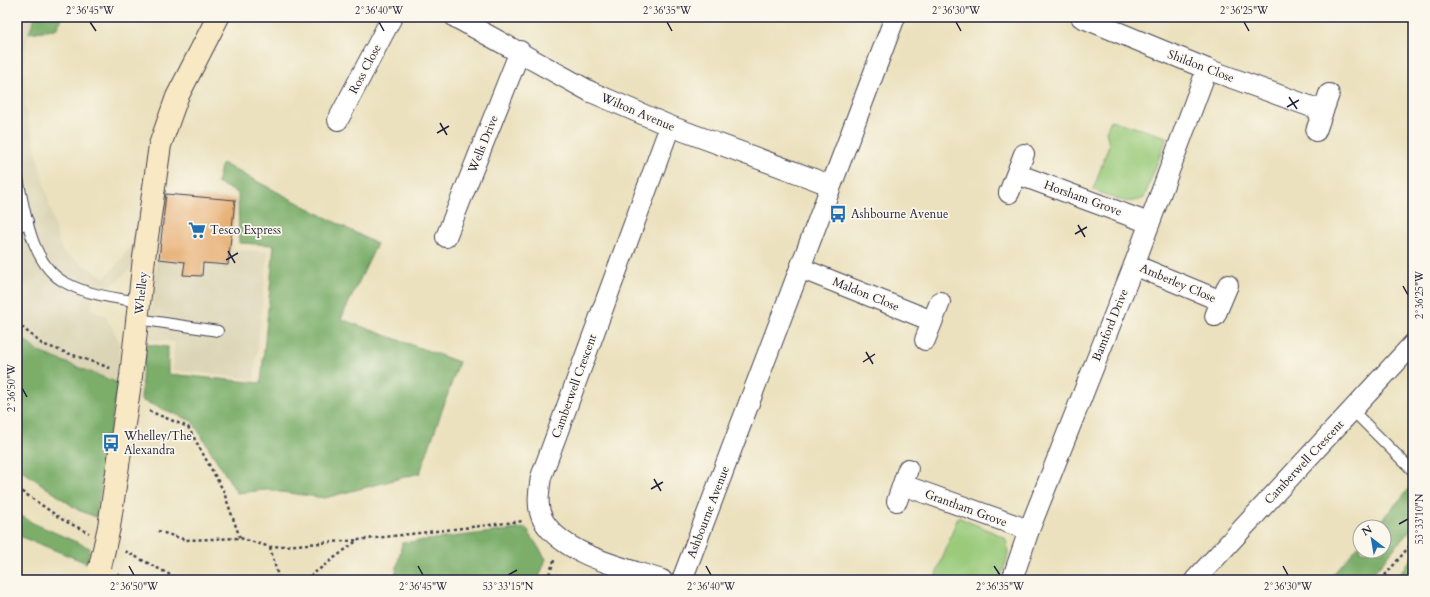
<svg xmlns="http://www.w3.org/2000/svg" width="1430" height="597" font-family="Cardo,serif">
	<style>
		.built { fill: #dbd4b5 }
		.green { fill: #9aca7a; stroke: #5e765a }
		.forest { fill: #7bae6a; stroke: #4e6852 }
		.building { fill: #e5a767 }
		.lines { fill: none; stroke-linecap: round; stroke-linejoin: round }
		.lane-casing { stroke: #403f4f; stroke-width: 12 }
		.street-casing { stroke: #403f4f; stroke-width: 22 }
		.secondary-casing { stroke: #403f4f; stroke-width: 24 }
		.path { stroke: #403f4f; stroke-width: 2.5; stroke-dasharray: 3 3; stroke-linecap: butt }
		.lane { stroke: #fff; stroke-width: 10 }
		.street { stroke: #fff; stroke-width: 20 }
		.secondary { stroke: #f8e8c3; stroke-width: 22 }
		.secondary-bridge-casing { stroke: #403f4f; stroke-width: 24; stroke-linecap: butt }
		.secondary-bridge { stroke: #f8e8c3; stroke-width: 22 }
		.ticks { fill: none; stroke: #22223b; stroke-width: 1.5 }
		.labels { text-anchor: middle; dominant-baseline: central; stroke-width: 3.5; stroke-linejoin: round; paint-order: stroke }
		.street-label { font-size: 12px; fill: #22223b; stroke: #fbf7ec }
		.poi-label { font-size: 12px; fill: #22223b; stroke: #fbf7ec; text-anchor: start }
		.neatline { fill: none; stroke: #22223b; stroke-width: 1.5 }
		.ticks-label { font-size: 10px; text-anchor: middle; fill: #22223b }
	</style>
	<rect width="100%" height="100%" fill="#fbf7ec"/>
	<filter id="ink" filterUnits="userSpaceOnUse"><feTurbulence type="fractalNoise" baseFrequency=".025" numOctaves="2"/><feDisplacementMap in="SourceGraphic" scale="8" xChannelSelector="R" yChannelSelector="G"/><feConvolveMatrix kernelMatrix="1 2 1 2 8 2 1 2 1" color-interpolation-filters="sRGB"/></filter>
	<filter id="wash" filterUnits="userSpaceOnUse"><feTurbulence type="fractalNoise" baseFrequency=".012" numOctaves="4" result="noise"/><feDisplacementMap in="SourceGraphic" scale="16" xChannelSelector="R" yChannelSelector="G"/><feGaussianBlur stdDeviation="0.9" result="paint"/><feColorMatrix in="noise" values="0 0 0 0 0 0 0 0 0 0 0 0 0 0 0 0 0 1.4 0 .05"/><feComposite in="paint" operator="in"/></filter>
	<g filter="url(#wash)">
		<rect width="100%" height="100%" fill="#ebe1be"/>
		<g class="built">
			<path d="M17,17H35L29,33L24,55L25,106L59,243L63,252L105,278L140,236L136,264L108,289H95L91,310L105,315L120,343L118,383L39,352L17,334Z"/>
			<path d="M164,191L237,198L232,249L268,252L254,379L172,370L175,342L148,339Z"/>
		</g>
		<g class="green">
			<path d="M1111,120L1167,137L1144,198C1126,207 1110,196 1093,190L1109,145L1106,131Z"/>
			<path d="M958,517L1004,537C1013,552 1005,564 999,580H934Z"/>
		</g>
		<g class="forest">
			<path d="M35,17H63L56,29L29,33Z"/>
			<path d="M222,163L377,244L341,319L459,362L420,473L325,498L266,490L237,493L192,421L141,400L144,344L168,347V374L261,383L274,245L239,243L238,193L217,183Z"/>
			<path d="M17,334L39,352L118,383L96,517L78,510L17,467Z"/>
			<path d="M1409,489L1413,493V527L1367,580H1328L1360,544V551H1384V527H1375Z"/>
			<path d="M17,513L33,523L90,548L87,563L17,535Z"/>
			<path d="M526,528L546,559L538,580H393L395,577L402,543Z"/>
			<path d="M1413,557V580H1394Z"/>
		</g>
		<g id="blocks">
			<path class="building" d="M166,194L235,200L228,265L203,263L202,276L183,275L185,262L159,259Z"/>
		</g>
	</g>
	<g filter="url(#ink)">
		<use href="#blocks" fill-opacity="0" stroke="#403f4f" stroke-width="1"/>
		<g class="lines">
			<g class="lane-casing">
				<g id="lane">
					<path d="M17,174C25,209 30,265 66,283C88,295 115,298 140,302"/>
					<path d="M17,228L28,221"/>
					<path d="M138,319L218,331"/>
					<path d="M1352,410L1413,471"/>
				</g>
			</g>
			<g class="street-casing">
				<g id="street">
					<path d="M455,17L591,92L670,126L830,185"/>
					<path d="M1081,17L1207,69L1323,111"/>
					<path d="M338,120L392,17"/>
					<path d="M1316,131L1329,94"/>
					<path d="M1017,174L1149,223"/>
					<path d="M1009,193L1024,154"/>
					<path d="M446,237L520,51"/>
					<path d="M1134,265L1221,301"/>
					<path d="M800,268L932,321"/>
					<path d="M1215,316L1228,285"/>
					<path d="M925,340L940,302"/>
					<path d="M903,485L1029,530"/>
					<path d="M897,501L908,469"/>
					<path d="M662,580C625,568 563,555 543,520C536,507 539,491 541,477L670,126"/>
					<path d="M682,580L895,17"/>
					<path d="M1012,580L1029,530L1134,265L1207,69"/>
					<path d="M1195,580L1413,344"/>
				</g>
			</g>
			<g class="secondary-casing">
				<path id="secondary" d="M109,527L131,376L144,258L160,145L177,97L218,17"/>
			</g>
			<g class="path">
				<path d="M17,323L42,344L113,369"/>
				<path d="M149,411L188,427L223,490L240,538"/>
				<path d="M17,488L63,520L89,533"/>
				<path d="M158,531L186,540L240,538L270,547L358,540"/>
				<path d="M270,547L279,580"/>
				<path d="M125,551L180,580"/>
				<path d="M117,574L133,580"/>
				<path d="M305,580L358,540L524,521"/>
				<path d="M547,580L555,558"/>
				<path d="M1381,580L1413,542"/>
			</g>
			<use href="#lane" class="lane"/>
			<use href="#street" class="street"/>
			<use href="#secondary" class="secondary"/>
			<g class="secondary-bridge-casing">
				<path id="secondary-bridge" d="M100,567L109,527"/>
			</g>
			<use href="#secondary-bridge" class="secondary-bridge"/>
		</g>
	</g>
	<path class="ticks" d="M90,22L96,31M379,22L384,31M667,22L672,31M956,22L961,31M1244,22L1249,31M1289,97L1297,109M1287,107L1299,100M440,123L447,135M437,133L449,126M1078,225L1085,237M1075,234L1087,227M228,251L235,263M226,260L238,253M1403,286L1408,295M866,352L873,364M863,362L875,354M22,388L27,397M654,479L661,491M651,489L663,482M1399,524L1408,519M129,566L134,575M418,566L423,575M706,566L711,575M994,566L1000,575M1283,566L1288,575M508,575L517,570"/>
	<defs>
		<g id="bus-bare" transform="scale(1.38)"><path d="M-5-6H5V4H4V6H2V4H-2V6H-4V4H-5ZM-3.5-4V0h7V-4ZM-3.5 1.2v1.5H-2V1.2ZM2 1.2v1.5H3.5V1.2Z" fill="#1f6fb2" stroke="#fbf7ec" stroke-width="2.5" paint-order="stroke"/></g>
		<g id="supermarket-bare" transform="scale(1.38)"><path d="M-6-5.5h2.5l.6 2H6L4.5 2H-2.5L-4.4-4H-6ZM-1.5 3.2a1.3 1.3 0 1 0 .1 0ZM3 3.2a1.3 1.3 0 1 0 .1 0Z" fill="#1f6fb2" stroke="#fbf7ec" stroke-width="2.5" paint-order="stroke"/></g>
	</defs>
	<g fill-rule="evenodd">
		<use href="#bus-bare" x="838" y="214"/>
		<use href="#supermarket-bare" x="197" y="230"/>
		<use href="#bus-bare" x="111" y="443"/>
	</g>
	<g class="labels">
		<g class="street-label">
			<text transform="translate(1201 66) rotate(21)">Shildon Close</text>
			<text transform="translate(365 69) rotate(-62)">Ross Close</text>
			<text transform="translate(638 112) rotate(23)">Wilton Avenue</text>
			<text transform="translate(483 144) rotate(-68)">Wells Drive</text>
			<text transform="translate(1083 198) rotate(20)">Horsham Grove</text>
			<text transform="translate(1178 283) rotate(23)">Amberley Close</text>
			<text transform="translate(141 293) rotate(-84)">Whelley</text>
			<text transform="translate(866 294) rotate(22)">Maldon Close</text>
			<text transform="translate(1110 325) rotate(-68)">Bamford Drive</text>
			<text transform="translate(574 386) rotate(-70)">Camberwell Crescent</text>
			<text transform="translate(1304 462) rotate(-47)">Camberwell Crescent</text>
			<text transform="translate(966 508) rotate(20)">Grantham Grove</text>
			<text transform="translate(708 512) rotate(-69)">Ashbourne Avenue</text>
		</g>
		<g class="poi-label">
			<text x="851" y="214">Ashbourne Avenue</text>
			<text x="210" y="230">Tesco Express</text>
			<text x="124" y="436">Whelley/The<tspan x="124" dy="14">Alexandra</tspan></text>
		</g>
	</g>
	<rect width="1430" height="597" fill="none" stroke="#fbf7ec" stroke-width="44"/>
	<g transform="translate(1372 539) rotate(329)"><circle r="19" fill="#fbf7ec" stroke="#a4a2a5"/>
	<path d="M0-3L7 15L0 10L-7 15Z" fill="#1f6fb2"/>
	<text y="-6" font-size="11" font-weight="bold" text-anchor="middle" fill="#22223b">N</text>
	</g>
	<rect x="22" y="22" width="1386" height="553" class="neatline"/>
	<g class="ticks-label">
		<text x="90" y="14">2°36'45"W</text>
		<text x="379" y="14">2°36'40"W</text>
		<text x="667" y="14">2°36'35"W</text>
		<text x="956" y="14">2°36'30"W</text>
		<text x="1244" y="14">2°36'25"W</text>
		<text transform="translate(1419 295) rotate(-90)" y="4">2°36'25"W</text>
		<text transform="translate(11 388) rotate(-90)" y="4">2°36'50"W</text>
		<text transform="translate(1419 519) rotate(-90)" y="4">53°33'10"N</text>
		<text x="134" y="590">2°36'50"W</text>
		<text x="423" y="590">2°36'45"W</text>
		<text x="508" y="590">53°33'15"N</text>
		<text x="711" y="590">2°36'40"W</text>
		<text x="1000" y="590">2°36'35"W</text>
		<text x="1288" y="590">2°36'30"W</text>
	</g>
</svg>
